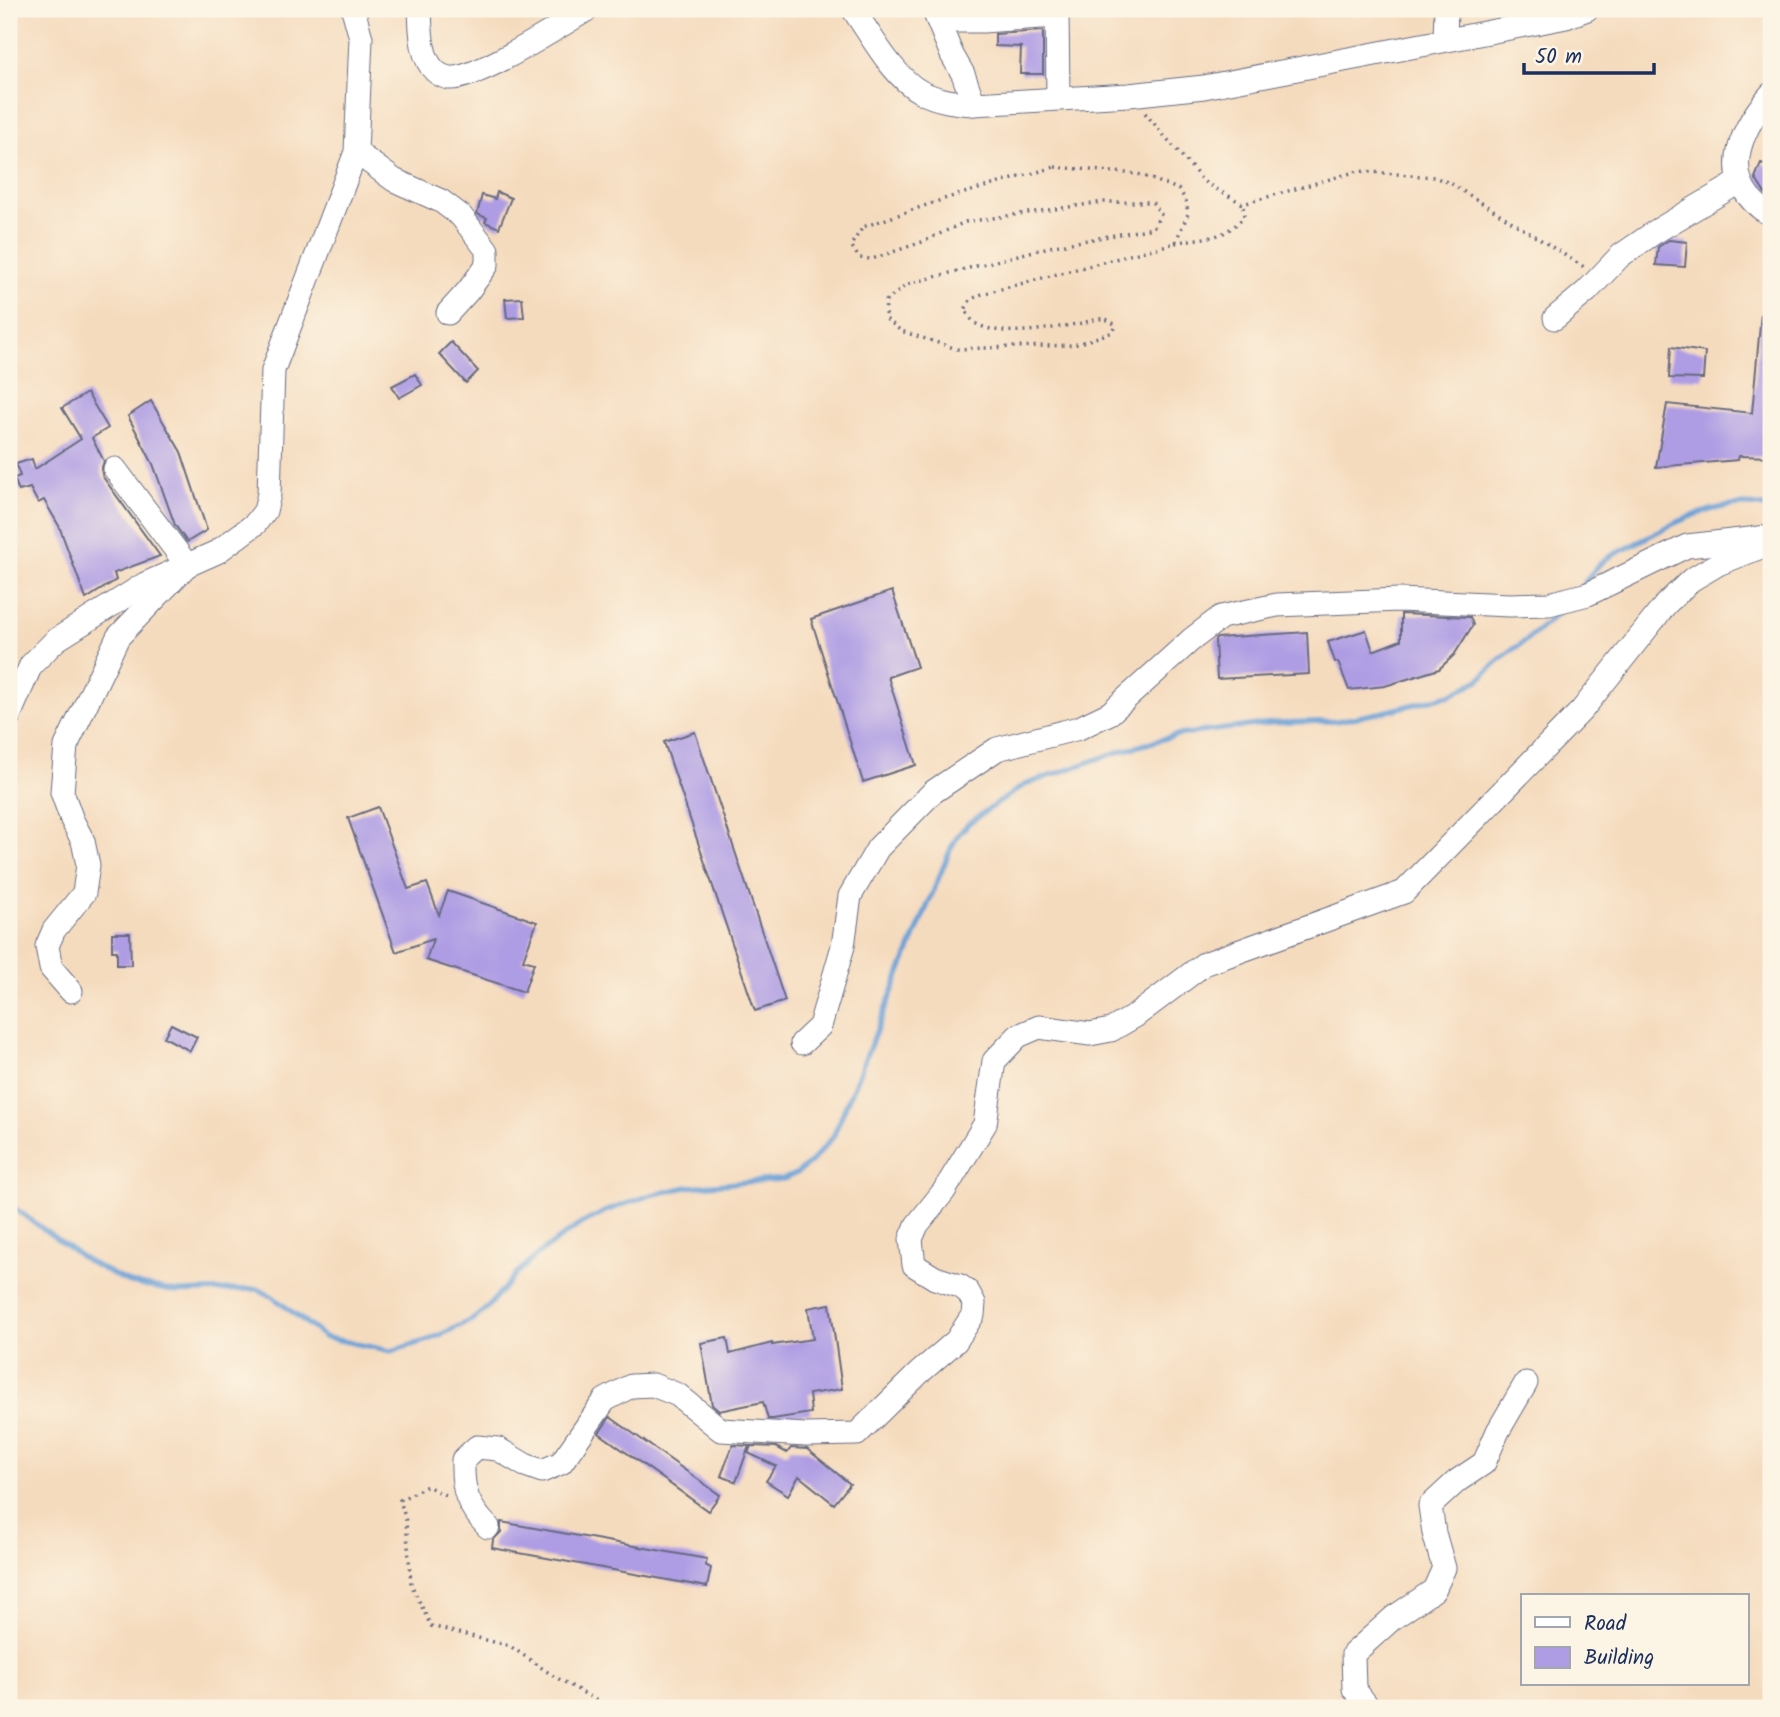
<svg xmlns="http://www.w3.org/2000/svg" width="1780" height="1717" font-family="Kalam,sans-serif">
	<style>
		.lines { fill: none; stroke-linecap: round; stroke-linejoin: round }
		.stream { stroke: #69a0d7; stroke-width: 5 }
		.building { fill: #ae9ce4 }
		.minor-casing { stroke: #676b80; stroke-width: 25 }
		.path { stroke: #676b80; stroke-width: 3.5; stroke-dasharray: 2 5; stroke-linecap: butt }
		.minor { stroke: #fff; stroke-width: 23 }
	</style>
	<rect width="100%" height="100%" fill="#fcf5e5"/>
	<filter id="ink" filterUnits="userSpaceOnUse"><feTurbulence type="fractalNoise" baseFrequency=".0143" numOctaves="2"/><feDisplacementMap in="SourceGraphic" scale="14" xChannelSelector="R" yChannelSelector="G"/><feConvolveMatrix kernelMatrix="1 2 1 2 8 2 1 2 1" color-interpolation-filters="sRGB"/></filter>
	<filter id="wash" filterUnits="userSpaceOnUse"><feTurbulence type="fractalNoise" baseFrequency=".00686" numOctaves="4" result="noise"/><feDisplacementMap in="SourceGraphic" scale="28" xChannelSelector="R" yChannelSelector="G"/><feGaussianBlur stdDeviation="1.57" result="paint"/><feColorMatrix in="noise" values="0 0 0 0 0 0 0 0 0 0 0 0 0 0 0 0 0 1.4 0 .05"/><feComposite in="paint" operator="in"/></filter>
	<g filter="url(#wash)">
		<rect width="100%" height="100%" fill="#f5dbbe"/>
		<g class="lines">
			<g class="stream">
				<path d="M1581,587C1588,579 1594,569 1602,562C1610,555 1622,551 1631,546C1670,524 1726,494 1771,509"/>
				<path d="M9,1204L87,1261L130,1283L177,1292L258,1289L273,1297L324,1337L391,1351L429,1340L472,1320L484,1311L518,1272L541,1252L579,1225L606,1211L651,1195L687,1187L784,1179L797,1173L810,1163L833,1137L951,848L958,835L969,823L1024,785L1112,754L1177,735L1272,723L1336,721L1384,712L1450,695L1479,680L1501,658L1528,639L1561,610"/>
			</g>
		</g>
		<g id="blocks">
			<g class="building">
				<path d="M1043,31V74H1020L1021,47L995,46V34Z"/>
				<path d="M1761,163L1771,167V198L1764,192L1755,178Z"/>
				<path d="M497,192L511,198L499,228L485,222L487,218L477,214L482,195L495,199Z"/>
				<path d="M1669,240L1687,242L1685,267L1656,265L1658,247Z"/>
				<path d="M522,298L524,317L507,318L505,299Z"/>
				<path d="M1761,314L1771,315V457L1739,456L1738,460L1656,467L1667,404L1752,413Z"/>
				<path d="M451,342L478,371L466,383L439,354Z"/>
				<path d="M1671,347L1705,352L1703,379L1669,378Z"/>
				<path d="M415,374L422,385L399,398L392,386Z"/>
				<path d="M87,393L108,428L92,438L104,461L101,470L103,477L160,556L114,573L116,580L86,599L59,526L44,500L38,503L30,488L19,491L14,478L20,476L16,464L32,459L35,469L81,439L62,408Z"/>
				<path d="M151,401L181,452L207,530L187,542L175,525L153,464L128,416Z"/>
				<path d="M892,591L917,667L888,677L916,765L863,782L811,619Z"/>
				<path d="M1401,614L1470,617L1473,625L1454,655L1439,669L1385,686L1349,690L1338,662H1335L1328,642L1366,630L1373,651L1401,640Z"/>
				<path d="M1307,632L1309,674L1217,679L1215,640L1217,638Z"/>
				<path d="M695,732L785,1001L755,1011L664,742Z"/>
				<path d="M378,807L408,889L427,883L439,915L448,891L537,922L523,960L534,963L524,992L426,960L433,939L396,952L348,818Z"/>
				<path d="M112,933H130L131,965H117V951H112Z"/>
				<path d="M171,1024L197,1037L190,1051L164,1037Z"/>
				<path d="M830,1304L842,1389L809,1394L811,1413L773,1419H768L763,1402L719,1411L712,1405L701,1343L727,1338L730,1354L772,1343V1345L813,1339L808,1308Z"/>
				<path d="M610,1417L720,1495L708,1511L599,1433Z"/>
				<path d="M733,1445L749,1446L736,1482L721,1476Z"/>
				<path d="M751,1446L776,1447L787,1453L791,1448L807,1449L850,1484L834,1504L799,1476L788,1495L766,1481L776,1466L748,1453Z"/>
				<path d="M501,1522L707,1559L705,1565L711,1568L707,1587L492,1548L493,1540L501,1532Z"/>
			</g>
		</g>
	</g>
	<g filter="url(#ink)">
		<use href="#blocks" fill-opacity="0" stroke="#676b80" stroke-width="2"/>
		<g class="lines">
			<g class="minor-casing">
				<g id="minor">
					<path d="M420,9C421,27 420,57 435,71C438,74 445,77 449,78C476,81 561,25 588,9"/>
					<path d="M853,9C870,34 894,78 921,92C938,101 956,103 974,104L1129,95L1204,87L1536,23L1566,17L1587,9"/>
					<path d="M1057,9L1058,98"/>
					<path d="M934,11L952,55L963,74L974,104"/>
					<path d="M939,21H983L1057,16"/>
					<path d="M1445,39L1446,9"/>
					<path d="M1771,94C1738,132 1716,183 1771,215"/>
					<path d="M356,152L394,180L441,201L461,216L487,250V265L468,291L448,313"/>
					<path d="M1555,318L1587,291L1620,256L1655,232L1739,182"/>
					<path d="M9,716L31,665L56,640L145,584L217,552L255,524L265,511L269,494L273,370L356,152L361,38L353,9"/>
					<path d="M71,991L51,968L47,946L54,930L84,893L88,865L83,841L72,820L62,792L66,746L118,637L187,565L115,469"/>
					<path d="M802,1043L820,1026L843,946L850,896L878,848L933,792L997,749L1079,728L1110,713L1191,640L1221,617L1277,605L1399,600L1509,605L1549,604L1588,594L1687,546L1768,537"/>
					<path d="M488,1527C467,1506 462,1490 463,1460L477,1447L498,1449L525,1465L542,1471L561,1463L605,1400L631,1386L653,1385L678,1395L721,1430L806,1435L857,1434L919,1373L956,1341L973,1315L974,1303L968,1292L960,1286L935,1278L914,1265L911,1239L917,1225L944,1191L985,1124L994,1061L1018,1036L1039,1027L1090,1034L1111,1030L1135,1016L1204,964L1404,892L1582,710L1666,604L1691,580L1718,564L1771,543"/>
					<path d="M1369,1708L1354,1689L1353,1654L1393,1618L1434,1590L1444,1568L1434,1533L1430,1506L1457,1481L1484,1463L1498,1431L1526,1383"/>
				</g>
			</g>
			<g class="path">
				<path d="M1145,113L1204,182L1243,204L1358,171L1434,177L1450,183L1584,267"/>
				<path d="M1055,167L1138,174L1178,189L1186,200L1188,214L1175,243L982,294L970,300L965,310C968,314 971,320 975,323C1001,339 1053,328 1082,323C1096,320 1105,314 1116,326L1113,332L1074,345L957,349L901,331L885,318L886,301L908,284L1049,247L1153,228L1161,214L1152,202H1103L965,222L922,242L872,259L859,258L851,245L863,227L947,198Z"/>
				<path d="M1175,243C1207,235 1219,243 1244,217L1243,204"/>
				<path d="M445,1495L427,1486L400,1500L406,1521L411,1584L431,1626L510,1646L552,1675L610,1708"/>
				<path d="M178,1708L189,1705L191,1708"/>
			</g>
			<use href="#minor" class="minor"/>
		</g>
	</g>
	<rect width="1780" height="1717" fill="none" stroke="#fcf5e5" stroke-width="35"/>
	<rect x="1521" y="1594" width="228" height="91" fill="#fcf5e5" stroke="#a2a6af" stroke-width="2"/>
	<rect x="1535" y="1617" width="35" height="10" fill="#ffffff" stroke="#a2a6af" stroke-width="2"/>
	<text x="1584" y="1630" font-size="21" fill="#1b2f5e">Road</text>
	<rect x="1535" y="1647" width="35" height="21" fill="#ae9ce4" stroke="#a2a6af" stroke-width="2"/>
	<text x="1584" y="1664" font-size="21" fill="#1b2f5e">Building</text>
	<path d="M1524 63v10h130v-10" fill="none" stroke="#1b2f5e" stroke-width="3.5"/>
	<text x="1535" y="63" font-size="21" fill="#1b2f5e" stroke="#fcf5e5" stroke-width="5" paint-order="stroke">50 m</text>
</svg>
